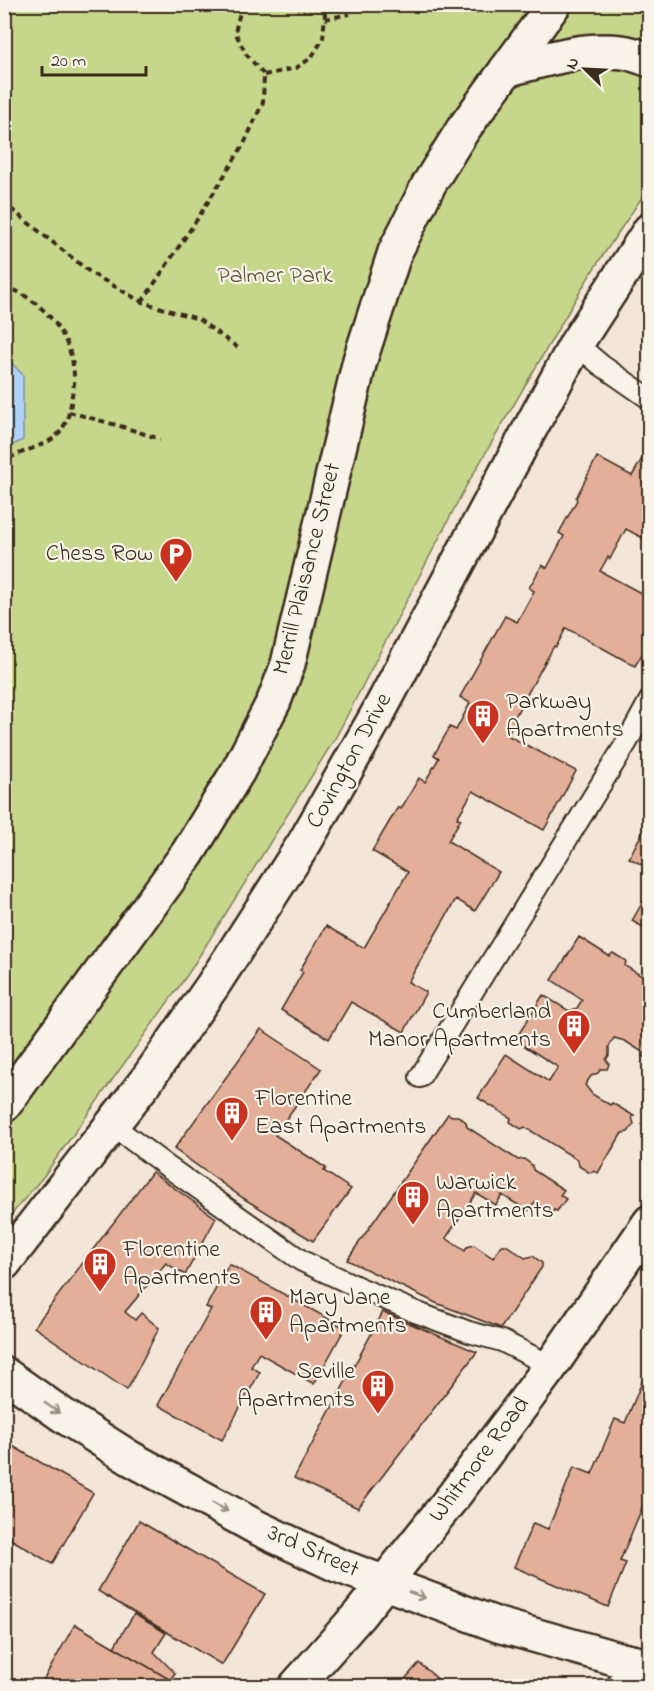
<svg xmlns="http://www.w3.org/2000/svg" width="654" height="1691" font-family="'Indie Flower',sans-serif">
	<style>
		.green { fill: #c6d78c; stroke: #808055; stroke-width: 1.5 }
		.water { fill: #aed3f7; stroke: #808fa0; stroke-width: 1.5 }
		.building { fill: #e4af99; stroke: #3b2a1e; stroke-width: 1.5 }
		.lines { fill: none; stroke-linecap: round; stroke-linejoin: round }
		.lane-casing { stroke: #3b2a1e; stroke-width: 24 }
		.street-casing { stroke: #3b2a1e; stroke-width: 38 }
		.secondary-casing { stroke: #3b2a1e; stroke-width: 38 }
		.path { stroke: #3b2a1e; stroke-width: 4; stroke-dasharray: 6 4.5; stroke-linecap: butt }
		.lane { stroke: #f7f3e8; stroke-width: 20 }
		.street { stroke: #f7f3e8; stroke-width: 33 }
		.secondary { stroke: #f7f3e8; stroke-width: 33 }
		.oneway { stroke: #998e83 }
		.labels { text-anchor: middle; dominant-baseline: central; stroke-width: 4.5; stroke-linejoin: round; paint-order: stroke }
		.park-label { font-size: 24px; fill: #5e553a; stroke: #f7f3e8 }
		.poi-label { font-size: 24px; fill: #3b2a1e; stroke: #f7f3e8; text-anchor: start }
		.street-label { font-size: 24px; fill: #3b2a1e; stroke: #f7f3e8 }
	</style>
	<rect width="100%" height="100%" fill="#f3e5d8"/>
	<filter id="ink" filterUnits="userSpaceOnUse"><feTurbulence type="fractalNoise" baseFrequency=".0167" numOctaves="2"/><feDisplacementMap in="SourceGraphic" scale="12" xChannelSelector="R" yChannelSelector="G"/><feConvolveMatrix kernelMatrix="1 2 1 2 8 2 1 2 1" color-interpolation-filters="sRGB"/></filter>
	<g filter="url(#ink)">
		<path class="green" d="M5,5H649V187L591,273L465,488L336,737L188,974L43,1177L5,1222Z"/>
		<path class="water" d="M5,356L23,375V440L5,449Z"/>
		<g class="building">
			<path d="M650,445V542L626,529L610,559L608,557L600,571L650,598V641L635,666L566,628L556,647L554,646L513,720L515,721L507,735L576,771L544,830L473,791L457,818L461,819L448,841L499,872L475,911L456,899L408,982L426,992L404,1032L351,1002L329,1039L281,1010L303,972L300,970L326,926L364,948L408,872L372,851L398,807L401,809L419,778L425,782L439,758L434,755L450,727L456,730L470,703L460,697L505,616L517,622L534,591L529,588L542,565L547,568L564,536L559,533L577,500L576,498L597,457L632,476Z"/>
			<path d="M644,829L650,832V869L629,858Z"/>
			<path d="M650,889V931L632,921Z"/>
			<path d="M579,937L609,956L613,953L626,961L625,966L650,981V1061L642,1056L644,1053L625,1041L614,1038L609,1047V1055L606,1060L609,1063L608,1067L607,1069H601L598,1073L591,1076L585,1085L592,1094L610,1105L612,1103L634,1116L632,1117L634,1124L628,1132L622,1133L598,1173L595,1171L590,1173L579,1166L578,1160L525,1127L521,1129L510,1122L511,1118L478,1098L506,1054L549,1082L558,1067L515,1040L543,995L569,1011L577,1008L582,1000L552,980Z"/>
			<path d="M261,1029L321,1069L275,1135L326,1168L324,1171L351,1189L313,1241L243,1198L174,1149Z"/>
			<path d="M448,1114L452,1116H458L466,1122L467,1127L518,1160L524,1159L532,1165L533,1170L564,1190L560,1195L566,1199L557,1211L554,1210L552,1213L535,1202L528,1211L502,1195L496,1205L476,1193L446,1238L465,1251L467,1247L474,1245L493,1258L502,1245H506L525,1258L533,1256L542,1263V1267L501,1328L436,1303L347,1260Z"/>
			<path d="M152,1172L216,1218L185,1275L166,1263L125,1312L135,1320L141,1313L159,1328L127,1390L34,1327Z"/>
			<path d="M229,1264L345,1328L314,1384L259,1353L251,1367L260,1372L222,1440L158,1405L211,1309L206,1307Z"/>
			<path d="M383,1312L477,1352L358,1508L294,1478Z"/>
			<path d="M649,1365L650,1505L644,1503L620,1561L626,1563L608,1607L514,1567L533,1523L548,1529L574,1467L592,1474L615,1419L625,1423Z"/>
			<path d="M4,1441L93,1493L52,1564L4,1535Z"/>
			<path d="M139,1521L265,1594L222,1665L98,1591Z"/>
			<path d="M134,1614L166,1633L154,1652L175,1673L170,1680L114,1647Z"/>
			<path d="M75,1624L114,1647L181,1686H40Z"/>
			<path d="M419,1663L446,1686H399Z"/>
		</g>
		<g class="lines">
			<g class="lane-casing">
				<g id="lane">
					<path d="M576,344L601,365L650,399"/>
					<path d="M420,1077L627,742L650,700"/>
					<path d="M112,1125L168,1167L302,1261L362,1289L418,1313L469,1332L502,1341L551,1366"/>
					<path d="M616,1686L634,1663"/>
				</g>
			</g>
			<g class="street-casing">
				<g id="street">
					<path d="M4,1263L146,1081L213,985L305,842L376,717L498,488L576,344L650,230"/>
					<path d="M4,1374L64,1416L130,1458L256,1527L337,1565L498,1625L618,1659L650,1666"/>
					<path d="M296,1686L359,1615L455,1494L551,1366L650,1222"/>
				</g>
			</g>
			<g class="secondary-casing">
				<g id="secondary">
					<path d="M506,70C544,60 583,47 622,52C631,53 641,57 650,60"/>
					<path d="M4,1105L188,853L238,771L274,701L288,664L360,360L395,252L429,184L462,131L554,4"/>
				</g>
			</g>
			<g class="path">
				<path d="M325,19L350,14"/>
				<path d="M264,75L296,68L311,58L323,39L325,14L319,4"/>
				<path d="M4,201L10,208L91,273L142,302L198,319L241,350"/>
				<path d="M4,286C42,299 73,335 74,376C75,382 73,389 72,395C71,409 67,427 55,437C46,445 17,453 4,461"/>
				<path d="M142,302L198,218L244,144L263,102L264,75L246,54L235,32L242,4"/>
				<path d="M69,412L120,426L160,439"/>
			</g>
			<use href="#lane" class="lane"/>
			<use href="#street" class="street"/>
			<use href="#secondary" class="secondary"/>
		</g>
		<defs><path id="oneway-shaft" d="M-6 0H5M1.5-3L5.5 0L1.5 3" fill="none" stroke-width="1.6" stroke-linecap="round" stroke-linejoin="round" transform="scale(1.5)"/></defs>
		<g class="oneway">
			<use href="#oneway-shaft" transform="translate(52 1408) rotate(35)"/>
			<use href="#oneway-shaft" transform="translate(220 1507) rotate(29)"/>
			<use href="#oneway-shaft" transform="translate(417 1595) rotate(20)"/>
		</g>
	</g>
	<defs>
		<g id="parking-pin" transform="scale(1.725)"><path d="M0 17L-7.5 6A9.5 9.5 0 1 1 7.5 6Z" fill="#c8321e" stroke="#f7f3e8"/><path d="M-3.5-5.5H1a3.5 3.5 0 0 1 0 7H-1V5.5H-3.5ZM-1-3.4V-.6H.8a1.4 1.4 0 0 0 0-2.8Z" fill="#fff"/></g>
		<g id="building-pin" transform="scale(1.725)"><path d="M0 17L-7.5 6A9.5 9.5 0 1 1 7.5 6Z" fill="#c8321e" stroke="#f7f3e8"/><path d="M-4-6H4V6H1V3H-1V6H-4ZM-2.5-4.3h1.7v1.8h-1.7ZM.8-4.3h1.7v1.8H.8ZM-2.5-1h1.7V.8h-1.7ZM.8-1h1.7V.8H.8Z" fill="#fff"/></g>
	</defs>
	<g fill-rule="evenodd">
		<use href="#parking-pin" x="176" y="554"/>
		<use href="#building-pin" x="483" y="716"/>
		<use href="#building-pin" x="574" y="1026"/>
		<use href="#building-pin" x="232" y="1113"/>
		<use href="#building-pin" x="413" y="1197"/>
		<use href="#building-pin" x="100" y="1264"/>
		<use href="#building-pin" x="266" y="1312"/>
		<use href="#building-pin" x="378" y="1386"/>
	</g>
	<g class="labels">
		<g class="park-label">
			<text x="275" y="276">Palmer Park</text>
		</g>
		<g class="poi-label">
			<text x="153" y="554" text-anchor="end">Chess Row</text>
			<text x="506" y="702">Parkway<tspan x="506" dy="28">Apartments</tspan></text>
			<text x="551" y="1012" text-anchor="end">Cumberland<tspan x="551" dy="28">Manor Apartments</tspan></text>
			<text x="255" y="1099">Florentine<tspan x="255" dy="28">East Apartments</tspan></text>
			<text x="436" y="1183">Warwick<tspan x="436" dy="28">Apartments</tspan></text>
			<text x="123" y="1250">Florentine<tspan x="123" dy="28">Apartments</tspan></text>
			<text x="289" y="1298">Mary Jane<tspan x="289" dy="28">Apartments</tspan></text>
			<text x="355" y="1372" text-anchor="end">Seville<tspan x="355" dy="28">Apartments</tspan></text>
		</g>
		<g class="street-label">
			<text transform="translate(308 569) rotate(-76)">Merrill Plaisance Street</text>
			<text transform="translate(350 761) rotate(-61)">Covington Drive</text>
			<text transform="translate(480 1460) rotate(-53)">Whitmore Road</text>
			<text transform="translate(313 1552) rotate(24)">3rd Street</text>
		</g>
	</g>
	<rect width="654" height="1691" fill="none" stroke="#f7f3e8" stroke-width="24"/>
	<rect x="12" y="12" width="630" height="1667" fill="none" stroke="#3b2a1e" stroke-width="2" filter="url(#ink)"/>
	<g transform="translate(585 69) rotate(294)" stroke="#f7f3e8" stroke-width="4.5" paint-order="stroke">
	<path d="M0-4.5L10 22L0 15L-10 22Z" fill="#3b2a1e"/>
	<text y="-9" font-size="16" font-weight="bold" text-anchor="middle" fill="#3b2a1e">N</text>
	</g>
	<path d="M42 66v9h104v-9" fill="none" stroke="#3b2a1e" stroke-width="3"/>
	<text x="51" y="66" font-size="18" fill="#3b2a1e" stroke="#f7f3e8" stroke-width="4.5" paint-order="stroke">20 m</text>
</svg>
